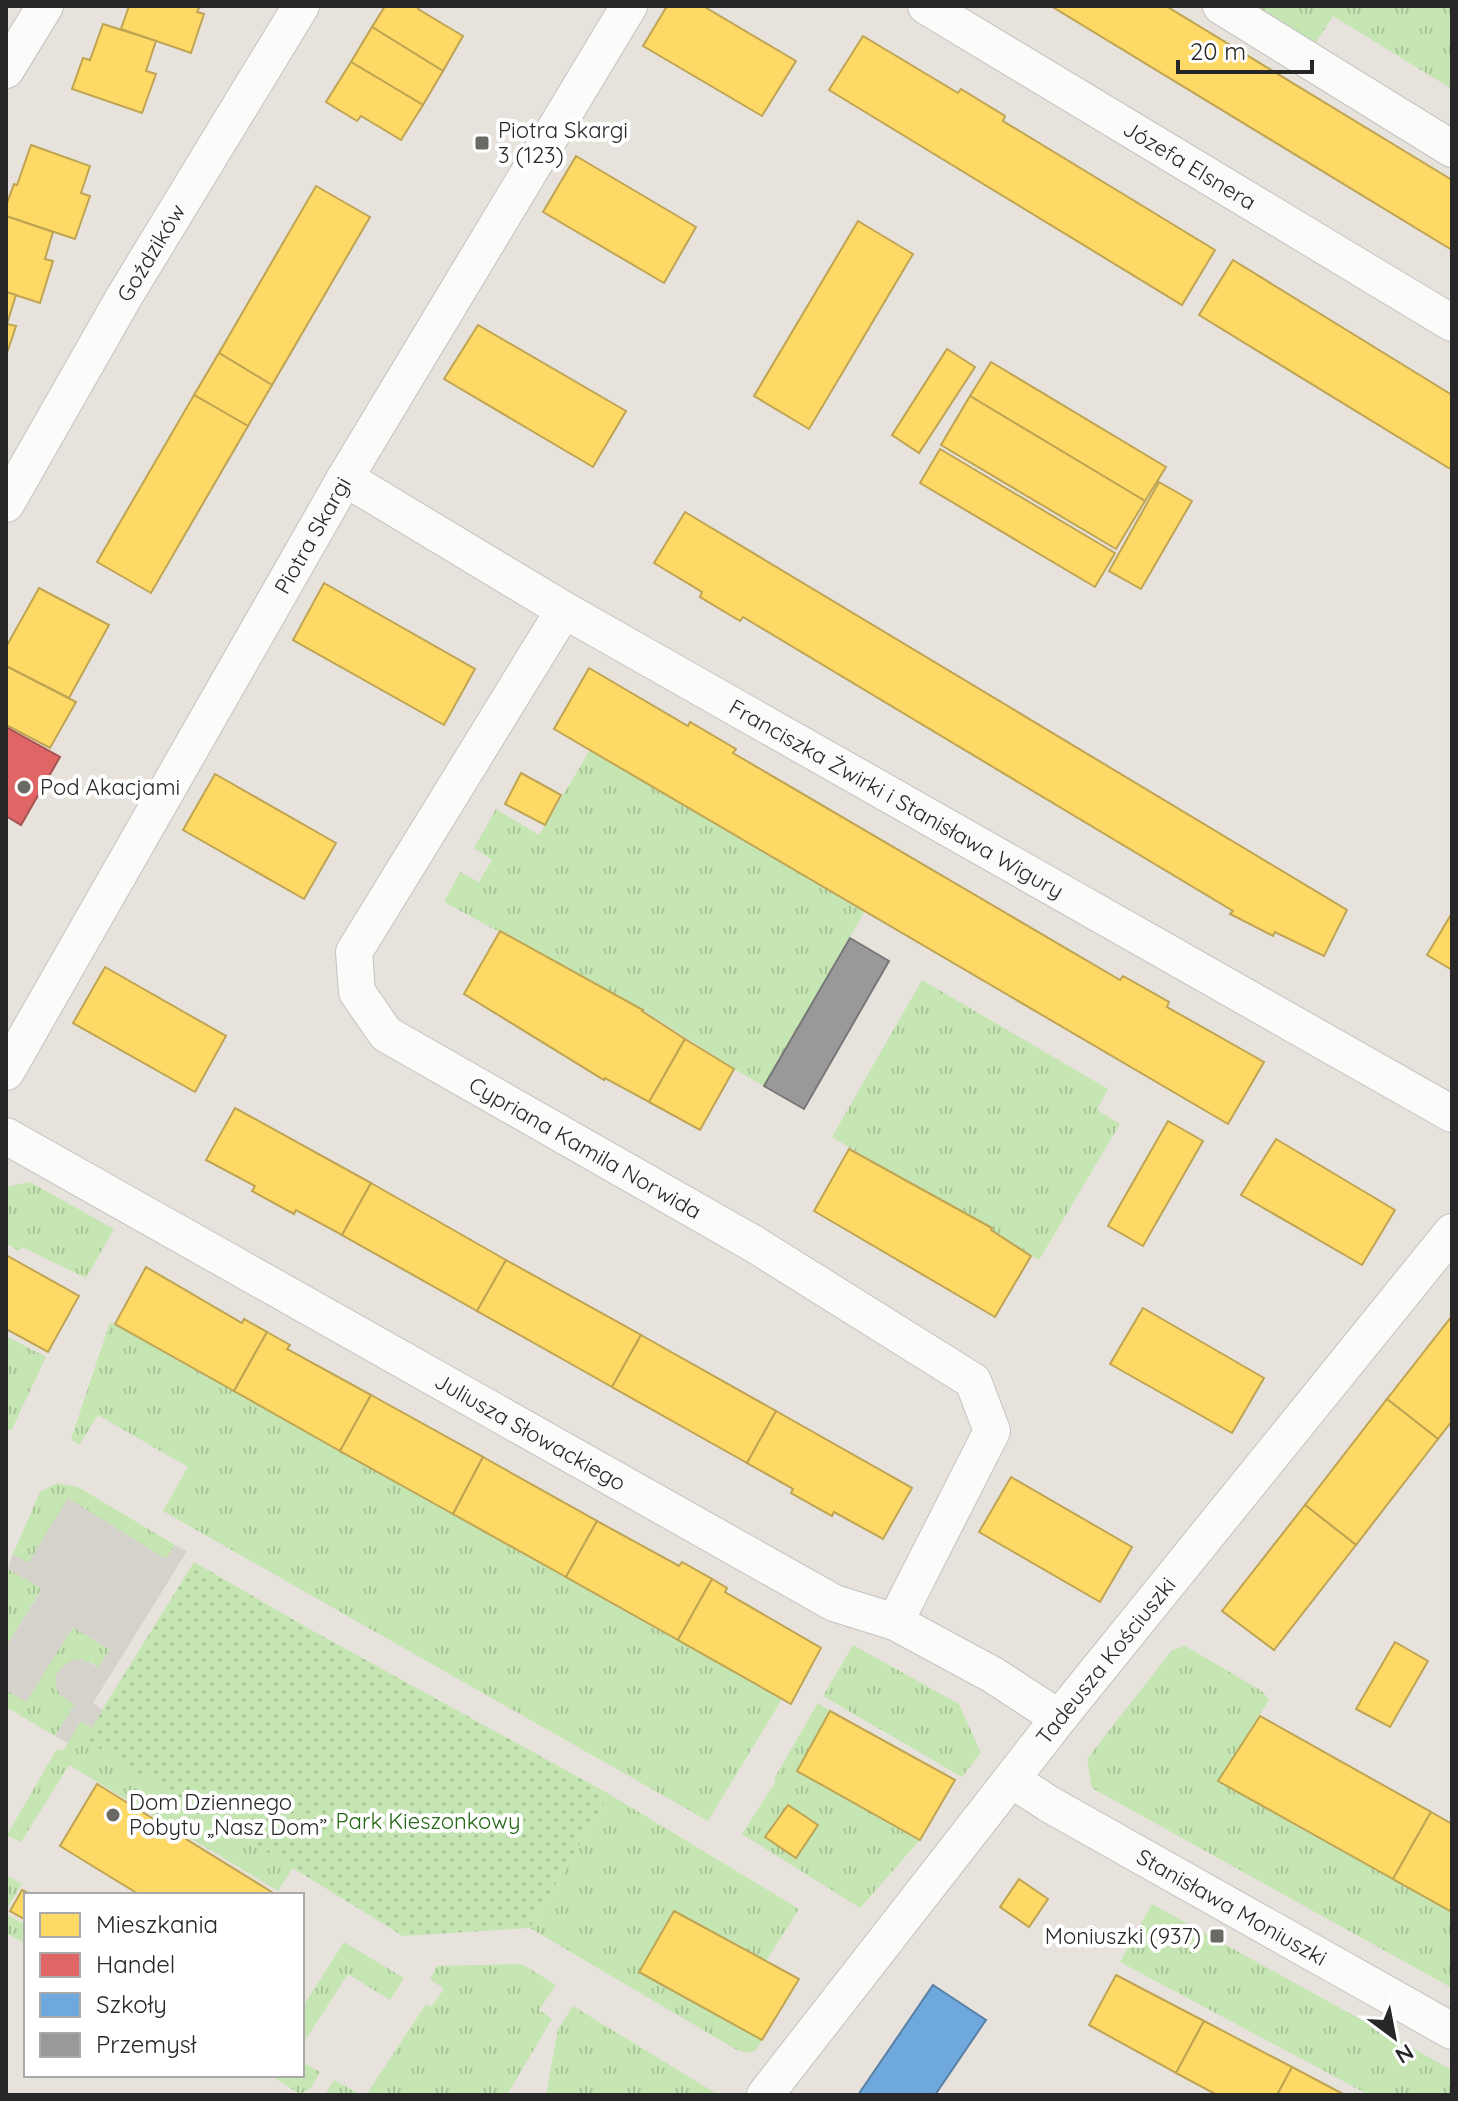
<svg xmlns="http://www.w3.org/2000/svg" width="1458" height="2101" font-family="Quicksand,sans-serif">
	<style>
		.grass { fill: url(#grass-tufts) }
		.park { fill: url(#park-dots) }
		.plaza { fill: #d5d1cb }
		.homes { fill: #ffd966; stroke: #bea453; stroke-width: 2 }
		.shops { fill: #e06666; stroke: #a85353; stroke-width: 2 }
		.schools { fill: #6fa8dc; stroke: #5981a6; stroke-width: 2 }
		.industry { fill: #999; stroke: #777; stroke-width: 2 }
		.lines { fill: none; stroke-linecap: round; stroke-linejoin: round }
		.minor-casing { stroke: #c4c2c2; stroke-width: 38 }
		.minor { stroke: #fbfbfa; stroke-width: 36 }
		.poi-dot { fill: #6a6966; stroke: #fff; stroke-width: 3 }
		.labels { text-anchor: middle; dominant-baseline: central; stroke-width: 8; stroke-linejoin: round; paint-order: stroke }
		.poi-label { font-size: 22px; fill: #272727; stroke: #fff; text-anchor: start }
		.street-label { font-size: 22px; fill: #272727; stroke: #fff }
		.park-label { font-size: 22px; fill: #236715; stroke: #fff }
	</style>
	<defs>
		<pattern id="grass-tufts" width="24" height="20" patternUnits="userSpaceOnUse" patternTransform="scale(2)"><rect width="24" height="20" fill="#c5e5b2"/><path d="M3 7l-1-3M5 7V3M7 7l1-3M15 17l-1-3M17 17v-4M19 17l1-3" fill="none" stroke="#a9c499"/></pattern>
		<pattern id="park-dots" width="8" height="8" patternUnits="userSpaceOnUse" patternTransform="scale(2)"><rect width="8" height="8" fill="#c5e5b2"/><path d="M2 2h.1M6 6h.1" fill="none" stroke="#a9c499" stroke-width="1.8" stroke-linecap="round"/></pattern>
	</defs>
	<rect width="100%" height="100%" fill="#e7e3dc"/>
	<g class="grass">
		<path d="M1234,6H1452V89L1333,16L1310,52Z"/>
		<path d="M590,750L865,911L764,1086L734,1069L642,1009L444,902L460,872L479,882L492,860L474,848L496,809L539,835Z"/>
		<path d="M922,980L1108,1089L1097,1110L1120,1124L1039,1260L832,1137Z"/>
		<path d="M30,1182L114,1229L86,1278L22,1247L19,1251L6,1243V1187Z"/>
		<path d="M110,1322L782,1699L708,1821L163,1511L188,1467L98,1415L79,1445L71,1439Z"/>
		<path d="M6,1336L46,1357L11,1431L6,1428Z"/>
		<path d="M57,1483L78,1487L175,1545L166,1559L68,1499L28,1564L13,1554L40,1492Z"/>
		<path d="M8,1569L42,1588L6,1647V1574Z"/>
		<path d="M73,1627L110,1650L98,1667L90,1662L75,1705L55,1736L6,1707V1690L26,1701Z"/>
		<path d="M853,1645L959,1704L981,1753L962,1777L823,1696Z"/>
		<path d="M1185,1646L1262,1691L1269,1700L1218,1781L1452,1912V1988L1092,1788L1087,1759L1172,1650Z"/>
		<path d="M818,1703L830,1711L797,1771L920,1840L860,1908L742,1834L776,1781L774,1779Z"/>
		<path d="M81,1721L92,1728L85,1739L294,1866L278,1891L69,1765L21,1842L7,1835L55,1752L58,1749L63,1751Z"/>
		<path d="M609,1794L799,1909L766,1961L799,1979L756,2050L749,2053L737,2050L530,1928Z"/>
		<path d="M6,1875L22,1884L6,1910Z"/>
		<path d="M1152,1904L1452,2070V2095H1369L1120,1962Z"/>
		<path d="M6,1914L26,1925V1944L6,1933Z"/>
		<path d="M344,1942L404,1978L390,2000L348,1974L302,2045V2008Z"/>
		<path d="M522,1964L556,1985L539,2010L552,2019L507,2095H366L426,2004L431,2007L444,1989L430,1979L437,1966Z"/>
		<path d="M573,2006L717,2094L546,2095L558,2029Z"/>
		<path d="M302,2062L320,2072L311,2088L300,2094L270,2075H302Z"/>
		<path d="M334,2080L361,2095H325Z"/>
	</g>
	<path class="park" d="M194,1562L306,1627L609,1794L530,1928L403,1936L84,1739Z"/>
	<path class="plaza" d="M68,1498L166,1559L175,1545L187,1551L93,1703L103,1710L92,1728L81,1721L68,1743L55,1736L74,1705L60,1695L56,1687V1675L63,1666L72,1660L81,1659L98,1667L110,1650L73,1627L26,1702L6,1690V1647L42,1589L8,1569L13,1554L28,1563Z"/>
	<g class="homes">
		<path d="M129,6H200L197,12L204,14L191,53L121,29Z"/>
		<path d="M385,6H420L418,9L463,36L443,71L372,27Z"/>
		<path d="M667,6H703L796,61L762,116L643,46Z"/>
		<path d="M1051,6H1166L1452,180V250Z"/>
		<path d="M103,24L156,41L146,71L156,74L142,113L72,89L83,58L90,60Z"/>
		<path d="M372,27L443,71L423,105L351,62Z"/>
		<path d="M863,36L958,93L961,89L1005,116L1003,121L1215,250L1182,305L829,90Z"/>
		<path d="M351,62L423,105L401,140L361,116L357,121L326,102Z"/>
		<path d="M31,145L90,166L81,193L90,196L75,239L6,216V206L14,184L17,185Z"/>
		<path d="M576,156L696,227L664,283L543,212Z"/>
		<path d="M316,186L370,217L272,385L219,353Z"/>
		<path d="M6,216L53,232L45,259L53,261L40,303L6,292Z"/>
		<path d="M858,221L913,254L809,429L754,396Z"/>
		<path d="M1233,260L1452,395V470L1199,315Z"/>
		<path d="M6,292L16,295L7,324L16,326L6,356Z"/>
		<path d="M478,325L626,411L593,467L444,379Z"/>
		<path d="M947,349L975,367L919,453L892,435Z"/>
		<path d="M219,353L272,385L248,426L194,395Z"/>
		<path d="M991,362L1166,467L1145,501L970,396Z"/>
		<path d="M194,395L248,426L151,593L97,562Z"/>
		<path d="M970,396L1145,501L1116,549L941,445Z"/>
		<path d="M940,449L1115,553L1095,587L920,483Z"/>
		<path d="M1159,482L1192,501L1141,589L1109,571Z"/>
		<path d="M685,512L1347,910L1324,956L1275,932L1273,936L1230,914L1233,911L743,617L740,621L700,597L702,592L654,563Z"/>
		<path d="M324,583L475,669L444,725L293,640Z"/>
		<path d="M39,588L109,625L69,698L6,666V647Z"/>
		<path d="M6,666L76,702L50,748L6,725Z"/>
		<path d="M589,668L688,726L690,722L736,749L733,753L1120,980L1123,976L1169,1002L1167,1007L1264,1062L1228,1124L554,729Z"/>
		<path d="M521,773L561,795L545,825L505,804Z"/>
		<path d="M215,774L336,843L304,899L183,830Z"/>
		<path d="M1452,913V970L1427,955Z"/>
		<path d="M500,931L643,1010L642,1011L685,1039L649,1102L605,1078L604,1080L464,994Z"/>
		<path d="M105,967L226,1036L195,1092L73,1023Z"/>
		<path d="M685,1039L734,1069L700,1130L649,1102Z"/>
		<path d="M235,1108L371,1183L342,1235L296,1210L294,1214L252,1191L255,1186L206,1160Z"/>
		<path d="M1168,1121L1203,1141L1143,1246L1108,1226Z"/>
		<path d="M1276,1139L1395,1210L1362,1265L1241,1195Z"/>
		<path d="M849,1149L992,1228L991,1230L1031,1256L995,1317L814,1211Z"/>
		<path d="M371,1183L506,1260L477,1311L342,1235Z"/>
		<path d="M6,1255L79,1296L48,1352L6,1329Z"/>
		<path d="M506,1260L641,1335L612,1387L477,1311Z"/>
		<path d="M146,1267L242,1323L244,1319L267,1332L234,1391L115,1324Z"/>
		<path d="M1143,1308L1264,1378L1232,1433L1110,1364Z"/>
		<path d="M1452,1316V1421L1438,1439L1387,1399Z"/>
		<path d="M267,1332L290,1345L287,1349L371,1395L340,1451L234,1391Z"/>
		<path d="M641,1335L776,1411L747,1463L612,1387Z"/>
		<path d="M371,1395L483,1457L453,1514L340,1451Z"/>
		<path d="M1387,1399L1438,1439L1356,1545L1305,1505Z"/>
		<path d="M776,1411L912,1488L883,1539L834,1512L832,1516L791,1493L793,1489L747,1463Z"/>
		<path d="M483,1457L597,1521L566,1577L453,1514Z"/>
		<path d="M1011,1477L1132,1547L1100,1602L979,1532Z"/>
		<path d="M1305,1505L1356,1545L1274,1650L1222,1611Z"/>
		<path d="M597,1521L679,1566L682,1562L712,1579L678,1640L566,1577Z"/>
		<path d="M712,1579L727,1588L725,1592L821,1648L791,1704L678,1640Z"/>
		<path d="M1395,1642L1428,1661L1390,1727L1356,1709Z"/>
		<path d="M830,1711L955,1780L920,1840L797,1771Z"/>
		<path d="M1260,1716L1431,1812L1393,1879L1218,1781Z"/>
		<path d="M97,1784L275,1894V1895H140L60,1846Z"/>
		<path d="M788,1805L818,1825L796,1858L765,1837Z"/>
		<path d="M1431,1812L1452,1824V1912L1393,1879Z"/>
		<path d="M1019,1879L1048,1899L1029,1927L1000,1907Z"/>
		<path d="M22,1890L32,1895H26V1920L10,1911Z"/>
		<path d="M674,1911L799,1979L762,2040L639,1972Z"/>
		<path d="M1116,1975L1204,2021L1176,2073L1089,2025Z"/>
		<path d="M1204,2021L1292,2067L1277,2095H1217L1176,2073Z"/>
		<path d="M1292,2067L1345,2095H1277Z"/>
	</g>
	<path class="shops" d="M6,727L60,757L21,825L6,816Z"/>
	<path class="schools" d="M933,1985L986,2020L935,2095H858Z"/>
	<path class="industry" d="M850,938L889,961L804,1109L764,1086Z"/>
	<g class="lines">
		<g class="minor-casing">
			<g id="minor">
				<path id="s1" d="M926,6L1452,323"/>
				<path d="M1221,6L1452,149"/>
				<path d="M6,70L45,6"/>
				<path id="s2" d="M345,478L564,610L1452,1114"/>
				<path id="s3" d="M6,504L124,297L301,6"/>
				<path id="s4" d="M564,610L354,952L357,992L386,1034L754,1244L973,1381L992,1431L895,1622"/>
				<path id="s5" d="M6,1072L345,478L629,6"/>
				<path id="s6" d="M6,1136L834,1603L895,1622L993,1675L1059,1718"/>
				<path id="s7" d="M1012,1780L1049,1804L1452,2031"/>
				<path id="s8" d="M765,2095L1059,1718L1452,1232"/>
			</g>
		</g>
		<use href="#minor" class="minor"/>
	</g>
	<g class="poi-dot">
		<rect x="474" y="135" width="16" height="16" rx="4"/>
		<circle cx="24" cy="787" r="8"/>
		<circle cx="113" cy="1815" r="8"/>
		<rect x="1209" y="1928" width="16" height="16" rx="4"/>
	</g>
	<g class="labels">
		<g class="poi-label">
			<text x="498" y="130">Piotra Skargi<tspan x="498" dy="25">3 (123)</tspan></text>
			<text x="40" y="787">Pod Akacjami</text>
			<text x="129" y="1802">Dom Dziennego<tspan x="129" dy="25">Pobytu „Nasz Dom”</tspan></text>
			<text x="1201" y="1936" text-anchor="end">Moniuszki (937)</text>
		</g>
		<g class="street-label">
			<text stroke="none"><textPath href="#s1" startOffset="308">Józefa Elsnera</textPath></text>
			<text stroke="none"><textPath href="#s3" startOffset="290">Goździków</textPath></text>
			<text stroke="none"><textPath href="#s5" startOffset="618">Piotra Skargi</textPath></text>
			<text stroke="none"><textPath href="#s2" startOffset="638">Franciszka Żwirki i Stanisława Wigury</textPath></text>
			<text stroke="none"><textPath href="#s4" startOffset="722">Cypriana Kamila Norwida</textPath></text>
			<text stroke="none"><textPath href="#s6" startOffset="602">Juliusza Słowackiego</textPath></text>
			<text stroke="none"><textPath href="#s8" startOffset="552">Tadeusza Kościuszki</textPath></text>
			<text stroke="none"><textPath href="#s7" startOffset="254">Stanisława Moniuszki</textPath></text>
		</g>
		<g class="park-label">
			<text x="428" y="1821">Park Kieszonkowy</text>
		</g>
	</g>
	<rect width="1458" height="2101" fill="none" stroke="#272727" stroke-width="16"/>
	<rect x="24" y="1893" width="280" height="184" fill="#ffffff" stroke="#a9a9a9" stroke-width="2"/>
	<rect x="40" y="1913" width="40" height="24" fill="#ffd966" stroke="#a9a9a9" stroke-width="2"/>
	<text x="96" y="1933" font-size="24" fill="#272727">Mieszkania</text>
	<rect x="40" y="1953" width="40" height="24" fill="#e06666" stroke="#a9a9a9" stroke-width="2"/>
	<text x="96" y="1973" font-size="24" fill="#272727">Handel</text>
	<rect x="40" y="1993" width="40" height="24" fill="#6fa8dc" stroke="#a9a9a9" stroke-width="2"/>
	<text x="96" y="2013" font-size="24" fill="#272727">Szkoły</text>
	<rect x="40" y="2033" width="40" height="24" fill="#999999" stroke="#a9a9a9" stroke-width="2"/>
	<text x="96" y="2053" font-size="24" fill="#272727">Przemysł</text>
	<g transform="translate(1394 2037) rotate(148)" stroke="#ffffff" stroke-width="6" paint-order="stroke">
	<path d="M0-6L14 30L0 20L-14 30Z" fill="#272727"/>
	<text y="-12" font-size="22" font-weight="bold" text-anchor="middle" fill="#272727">N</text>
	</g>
	<path d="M1178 60v12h134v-12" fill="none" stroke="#272727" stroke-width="4"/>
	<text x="1190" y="60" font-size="24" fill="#272727" stroke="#ffffff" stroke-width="6" paint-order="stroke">20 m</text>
</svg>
